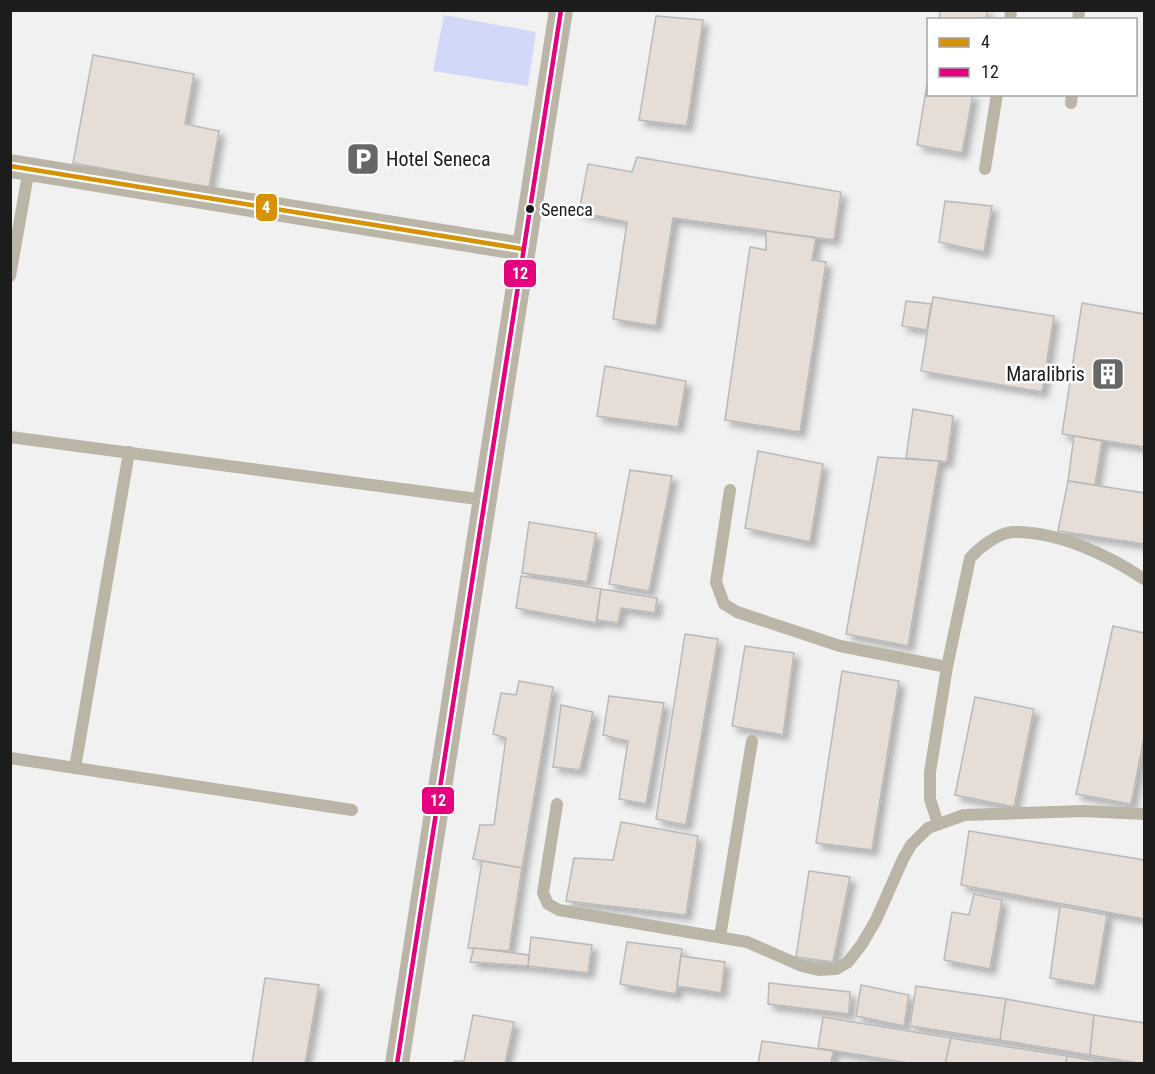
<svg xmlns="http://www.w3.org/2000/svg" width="1155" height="1074" font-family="'Roboto Condensed',sans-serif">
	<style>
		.green { fill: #d2d8f8 }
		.building { fill: #e5ddd6; stroke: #b9b9b9; stroke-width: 1.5; filter: url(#shadow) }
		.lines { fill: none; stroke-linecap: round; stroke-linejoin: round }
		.lane { stroke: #bab5a6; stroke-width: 12 }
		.street { stroke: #bab5a6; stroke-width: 24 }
		.bus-1-casing { stroke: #fff; stroke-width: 9 }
		.bus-2-casing { stroke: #fff; stroke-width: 9 }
		.bus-1 { stroke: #d69104; stroke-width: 4.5 }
		.bus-2 { stroke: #e5007d; stroke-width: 4.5 }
		.bus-dot { fill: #1c1c1c; stroke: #fff; stroke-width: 2 }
		.labels { text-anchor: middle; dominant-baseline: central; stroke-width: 5; stroke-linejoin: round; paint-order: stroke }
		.bus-label { font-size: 18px; fill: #1c1c1c; stroke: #fff; text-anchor: start }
		.poi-label { font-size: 20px; fill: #1c1c1c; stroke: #fff; text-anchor: start }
		.line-badge { stroke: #fff; stroke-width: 2 }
		.badge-label { font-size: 16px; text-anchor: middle; font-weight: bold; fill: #fff }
	</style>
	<defs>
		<filter id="shadow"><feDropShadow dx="5.5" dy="5.5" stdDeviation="3" flood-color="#0004"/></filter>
	</defs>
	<rect width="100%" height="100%" fill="#f1f1f1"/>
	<path class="green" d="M444,15L536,32L528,86L433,71Z"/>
	<g class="building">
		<path d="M940,10H988L986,20H939Z"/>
		<path d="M656,16L703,20L687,126L639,120Z"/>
		<path d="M93,55L194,74L185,124L219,131L209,188L73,163Z"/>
		<path d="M928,78V94H973L962,153L917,145Z"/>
		<path d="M637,157L841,192L834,240L673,218L656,326L613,319L627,222L579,212L588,164L632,172Z"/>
		<path d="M945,201L992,206L984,252L939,242Z"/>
		<path d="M766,231L816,238L812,260L826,262L800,432L725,420L750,247L766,250Z"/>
		<path d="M933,297L1054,316L1042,392L921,371Z"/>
		<path d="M906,301L931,304L927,330L902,326Z"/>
		<path d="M1082,303L1144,314V447L1062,434Z"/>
		<path d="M605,366L686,381L678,427L597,416Z"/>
		<path d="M913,409L953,416L947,462L906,458Z"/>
		<path d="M1074,436L1102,441L1095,485L1068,481Z"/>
		<path d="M758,451L823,464L810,542L745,528Z"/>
		<path d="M878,457L939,461L908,646L846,634Z"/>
		<path d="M630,470L672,476L649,591L609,584Z"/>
		<path d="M1068,481L1144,493V544L1058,531Z"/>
		<path d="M529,522L596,533L587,582L522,573Z"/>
		<path d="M521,576L601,589L596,623L516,608Z"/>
		<path d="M601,589L657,598L655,613L621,608L618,623L597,620Z"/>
		<path d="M1113,626L1144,633V738L1131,804L1076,794Z"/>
		<path d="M685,634L718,639L686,825L656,819Z"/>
		<path d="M745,646L794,653L783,735L732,726Z"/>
		<path d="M842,671L899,681L872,850L816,843Z"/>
		<path d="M519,681L553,687L522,868L473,859L480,825H494L506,738L493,734L501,693L516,695Z"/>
		<path d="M609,696L664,703L646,804L619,799L628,741L603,735Z"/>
		<path d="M975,697L1034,709L1014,807L955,795Z"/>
		<path d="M561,705L593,712L580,770L553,767Z"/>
		<path d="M621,822L698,836L686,915L566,901L574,858L613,860Z"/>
		<path d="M969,831L1144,860V919L961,885Z"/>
		<path d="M482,861L522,868L509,951L468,948Z"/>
		<path d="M809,871L850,877L833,962L796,957Z"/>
		<path d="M974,894L1002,900L990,969L944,960L952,912L969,915Z"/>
		<path d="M1060,906L1107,915L1095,986L1050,978Z"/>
		<path d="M531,937L592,945L588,973L528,966Z"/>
		<path d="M627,942L682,949L676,994L620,984Z"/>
		<path d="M474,948L529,955L528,966L470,962Z"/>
		<path d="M681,956L725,962L721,993L677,986Z"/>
		<path d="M265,978L319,985L305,1064H252Z"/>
		<path d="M769,983L850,992L849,1014L768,1004Z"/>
		<path d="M861,985L909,995L904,1026L856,1016Z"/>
		<path d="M916,986L1006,999L1000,1040L910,1026Z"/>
		<path d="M1006,999L1094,1015L1090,1055L1000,1040Z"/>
		<path d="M473,1015L514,1022L505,1064H454V1061H464Z"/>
		<path d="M1094,1015L1144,1023V1064L1090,1055Z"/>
		<path d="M823,1017L951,1038L945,1064H914L818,1048Z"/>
		<path d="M951,1038L1067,1056L1066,1064H945Z"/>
		<path d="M762,1041L833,1051L831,1064H758Z"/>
		<path d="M1067,1056L1111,1064H1066Z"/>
	</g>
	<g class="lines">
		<g class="lane">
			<path d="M1010,20L1011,10"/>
			<path d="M1078,20L1079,10"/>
			<path d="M1071,103L1072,94"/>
			<path d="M985,169L997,94"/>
			<path d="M10,276L29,169"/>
			<path d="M10,437L485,500"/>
			<path d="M730,490L716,582L724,604L737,612L840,646L947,667"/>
			<path d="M10,758L352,810"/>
			<path d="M75,768L129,452"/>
			<path d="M557,804L543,893L548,904L559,910L747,942L802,966L819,970L836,969L848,962L862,944L876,920L903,859L911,845L928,828L964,815L1083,811L1144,814"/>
			<path d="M938,824L930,799V772L947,667L970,558C980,547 998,533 1013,532C1058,531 1108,555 1144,579"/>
			<path d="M720,937L752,741"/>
		</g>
		<g class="street">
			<path d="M10,166L523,249"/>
			<path d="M397,1064L561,10"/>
		</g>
		<g class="bus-1-casing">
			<path id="bus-1" d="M10,166L523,249"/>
		</g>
		<g class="bus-2-casing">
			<path id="bus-2" d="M397,1064L561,10"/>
		</g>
		<use href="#bus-1" class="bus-1"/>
		<use href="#bus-2" class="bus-2"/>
	</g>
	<defs>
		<g id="parking-square" transform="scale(1.725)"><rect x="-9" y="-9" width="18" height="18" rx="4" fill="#676767" stroke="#fff"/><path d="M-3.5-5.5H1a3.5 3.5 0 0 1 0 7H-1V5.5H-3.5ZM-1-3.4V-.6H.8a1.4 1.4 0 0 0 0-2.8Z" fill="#fff"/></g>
		<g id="building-square" transform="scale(1.725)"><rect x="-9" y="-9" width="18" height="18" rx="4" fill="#676767" stroke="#fff"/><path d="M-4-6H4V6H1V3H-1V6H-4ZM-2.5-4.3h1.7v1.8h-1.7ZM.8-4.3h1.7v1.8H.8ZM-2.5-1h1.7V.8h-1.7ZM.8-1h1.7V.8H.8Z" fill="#fff"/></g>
	</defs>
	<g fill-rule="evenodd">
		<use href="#parking-square" x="363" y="159"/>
		<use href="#building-square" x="1108" y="374"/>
	</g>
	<circle class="bus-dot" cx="530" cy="209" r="5"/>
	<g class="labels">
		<g class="bus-label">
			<text x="541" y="209">Seneca</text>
		</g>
		<g class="poi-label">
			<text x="386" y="159">Hotel Seneca</text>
			<text x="1085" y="374" text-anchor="end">Maralibris</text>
		</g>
	</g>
	<g class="line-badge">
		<rect x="255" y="193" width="23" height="29" rx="6" fill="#d69104"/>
		<rect x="503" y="259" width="34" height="29" rx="6" fill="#e5007d"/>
		<rect x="421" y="786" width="34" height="29" rx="6" fill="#e5007d"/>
	</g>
	<g class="badge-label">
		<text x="266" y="213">4</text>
		<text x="520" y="279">12</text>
		<text x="438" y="806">12</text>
	</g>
	<rect width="1155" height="1074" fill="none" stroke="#1c1c1c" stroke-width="24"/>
	<rect x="927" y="18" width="210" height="78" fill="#ffffff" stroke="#a4a4a4" stroke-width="1.5"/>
	<rect x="939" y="38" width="30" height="9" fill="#d69104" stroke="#a4a4a4" stroke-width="1.5"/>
	<text x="981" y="48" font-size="18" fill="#1c1c1c">4</text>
	<rect x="939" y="68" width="30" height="9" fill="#e5007d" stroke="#a4a4a4" stroke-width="1.5"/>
	<text x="981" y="78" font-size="18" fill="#1c1c1c">12</text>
</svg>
